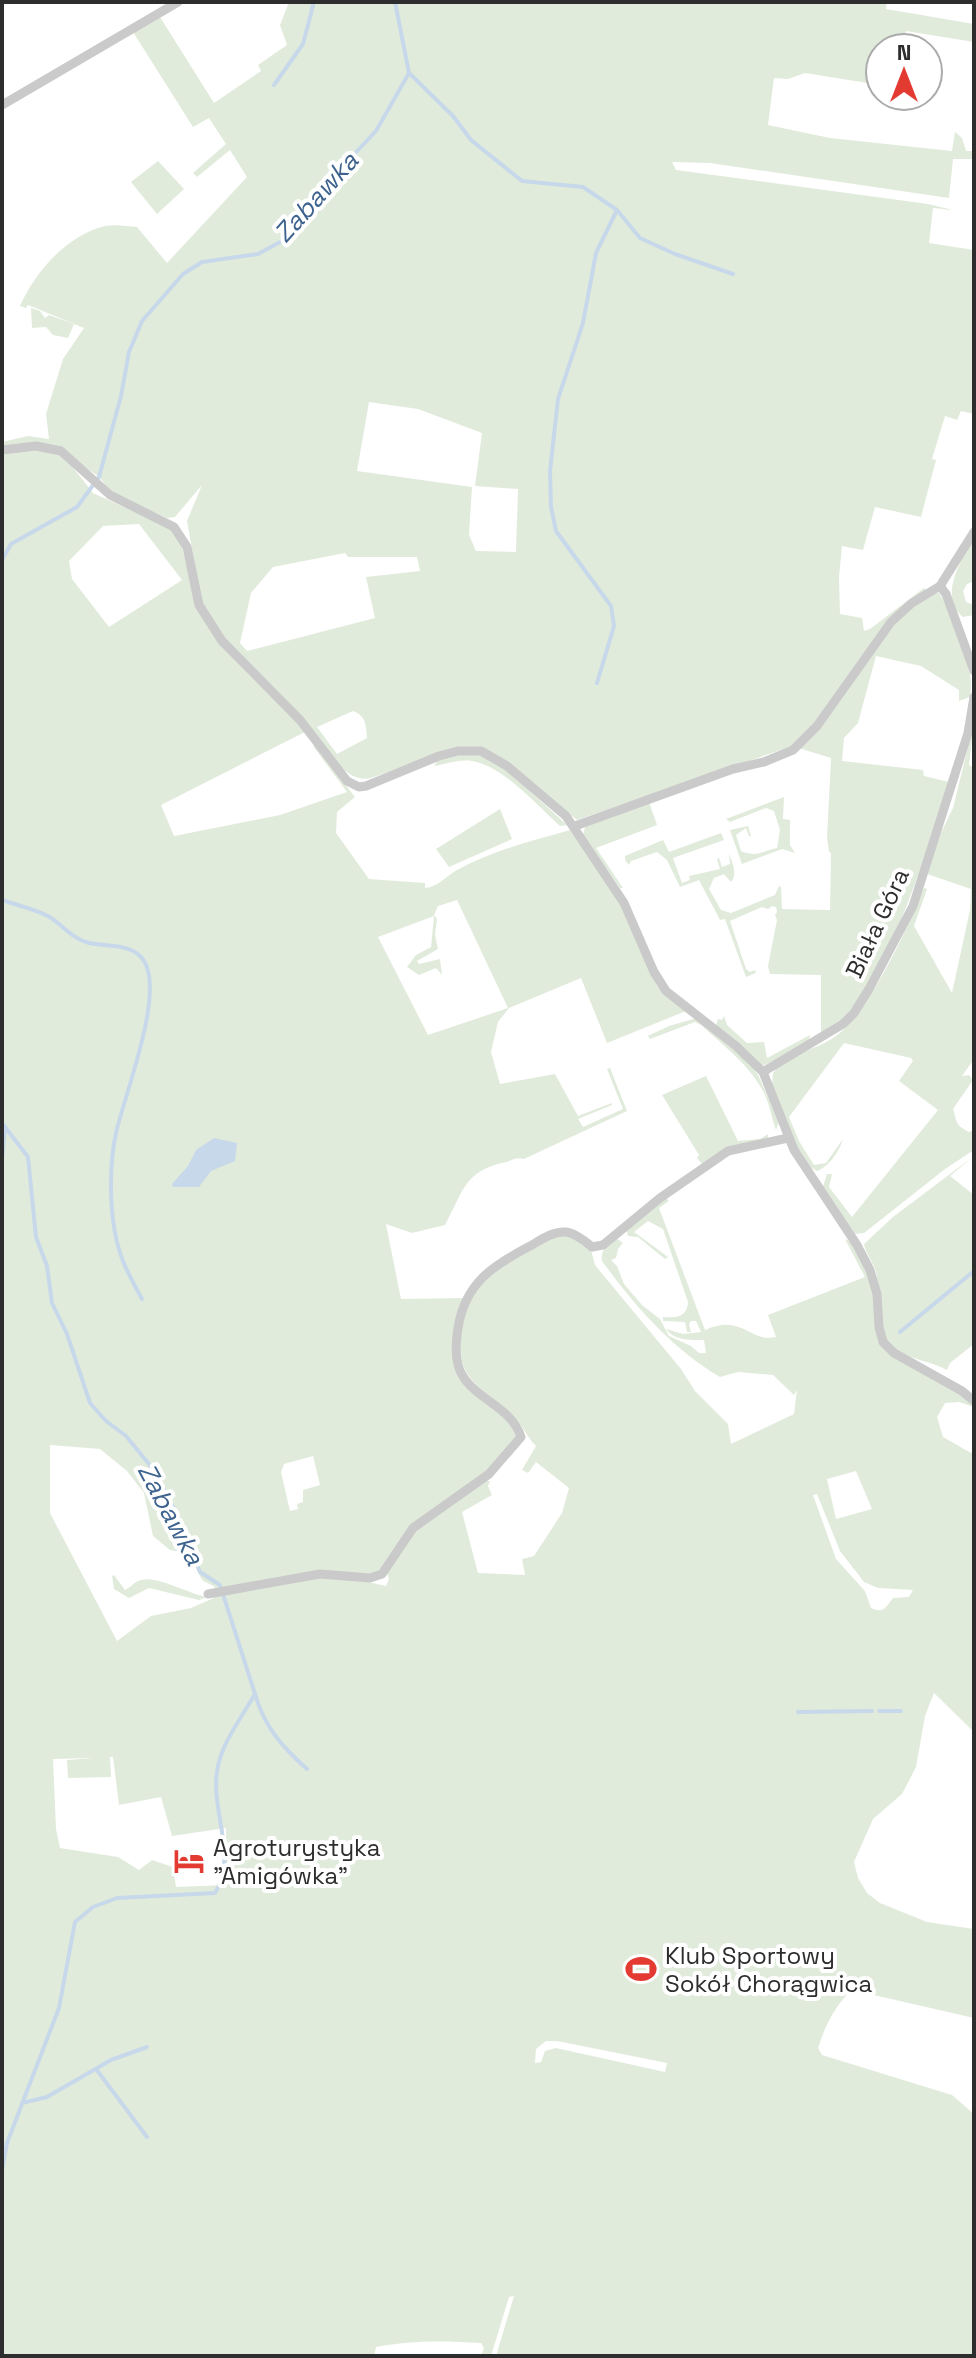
<svg xmlns="http://www.w3.org/2000/svg" width="976" height="2358" font-family="'Space Grotesk',sans-serif">
	<style>
		.green { fill: #e1ebdb; fill-rule: evenodd }
		.water { fill: #c7d8ea }
		.lines { fill: none; stroke-linecap: round; stroke-linejoin: round }
		.stream { stroke: #c7d8ea; stroke-width: 4 }
		.street { stroke: #cacaca; stroke-width: 9 }
		.labels { text-anchor: middle; dominant-baseline: central; stroke-width: 8; stroke-linejoin: round; paint-order: stroke }
		.street-label { font-size: 24px; fill: #2d2d2d; stroke: #fff }
		.poi-label { font-size: 24px; fill: #2d2d2d; stroke: #fff; text-anchor: start }
		.water-label { font-size: 26px; font-style: italic; fill: #3d638e; stroke: #fff }
	</style>
	<rect width="100%" height="100%" fill="#fff"/>
	<g class="green">
		<path d="M289,2H887L886,9L974,24V42L906,31L902,48H880V85L805,73L788,79L774,78L768,125L830,138L952,151L955,132L962,138L966,151H974V159H953L949,198L710,163L672,162L676,170L928,204L953,210L933,208L929,243L974,250V414L961,411L957,420L945,416L932,459L936,460L921,517L875,507L863,550L842,546L839,577L840,614L862,618L864,631L870,629L924,588L931,594L939,593C956,617 976,668 970,697L959,701V690L921,666L876,656L858,723L844,738L842,761L923,770L924,776L949,782C929,842 882,1010 821,1033V975L770,974L768,966L777,920L775,915L777,912L776,907L772,906L768,909L762,907L730,921L746,969L750,972L755,970L756,973L746,977L725,919L720,920L699,880L680,887L667,860L657,852L631,861L629,865L625,860V856L663,840L669,852L721,833L724,840L673,858L682,883L690,880L689,876L720,869L717,859L719,858L722,867L730,864L729,853C732,863 738,873 731,882L724,874L714,878L709,889L721,910L731,913L775,895L779,886L781,887L782,909L830,910L831,853L829,852L827,838L831,758L792,746L577,820L512,767L481,748H454L371,778C342,786 319,736 301,717L292,716L305,732L161,805L174,836L280,815L347,792L313,746H315L355,797L337,812L336,833L369,879L425,883V888C438,887 446,876 457,870C493,850 532,841 570,830L621,903L639,939L657,986L686,1011L607,1043L581,978L509,1008L498,1022L491,1052L500,1084L555,1074L578,1116L612,1103V1105L578,1119L583,1127L623,1109L607,1069L610,1068L627,1111L524,1159C516,1157 513,1160 506,1162C464,1171 464,1190 445,1225L412,1233L386,1224L401,1299L463,1298C446,1357 450,1374 498,1412C508,1419 515,1424 516,1437C499,1480 443,1497 411,1526C394,1542 393,1571 367,1575L368,1582L386,1586L389,1579L387,1573L406,1541L421,1525L486,1481H490L488,1486L492,1495L462,1512L478,1573L525,1575L522,1559L534,1556L562,1513L569,1488L536,1462L528,1473L522,1470L536,1446C527,1437 523,1426 514,1417C498,1398 473,1390 463,1365C459,1353 460,1340 462,1328C468,1285 494,1268 530,1249C541,1244 552,1236 564,1236C575,1236 583,1244 591,1250L595,1265L681,1369L695,1391L728,1424L731,1444L794,1414L797,1390L794,1395L773,1375L738,1372L720,1377C672,1349 634,1305 602,1261C600,1249 608,1244 616,1238L623,1243L618,1249L616,1258L611,1260L617,1266L624,1284L642,1305L660,1319L669,1336L691,1346L699,1353H706L704,1340C691,1340 674,1341 666,1329L683,1334L701,1332L696,1321H691L689,1324L691,1332H687L685,1322L663,1321V1317C677,1318 687,1317 688,1302L663,1229L648,1221L634,1232L668,1257L665,1259L638,1237L628,1236L626,1229L666,1198L669,1201L659,1208L705,1330C742,1313 750,1343 776,1337L768,1315L865,1277L845,1239C853,1242 857,1249 861,1257C868,1273 873,1287 875,1305C876,1317 875,1331 880,1342C886,1357 955,1388 974,1404V1407L959,1402L945,1403L937,1417L943,1437L971,1453L974,1449V1732L934,1693L925,1716L916,1767L902,1794L873,1819L854,1862L858,1878L867,1893L880,1903L927,1922L974,1929V2018L852,1990C835,2005 825,2026 818,2048L822,2055L952,2095L974,2114V2356H496L514,2296L509,2297L491,2356H481L484,2348L481,2343C445,2341 412,2340 376,2347L374,2356H2V452L41,449L64,456L93,493L172,529L181,543L189,576L196,571L187,521L202,485L175,517L167,518L112,493L99,477L57,447L36,443L2,446V442L28,436L49,439L46,414L63,359L84,328L28,305L26,308L20,306C35,272 67,235 105,226C116,224 127,226 137,227L167,263L247,177L230,150L197,177L193,173L226,144L209,118L193,127L133,32L160,17L214,103L261,71L258,65L287,45L280,25ZM369,402L418,409L482,433L475,486L518,489L516,552L476,551L469,535L472,487L357,471ZM139,524L182,580L109,627L72,579L69,561L103,526ZM345,553L348,557H417L420,571L366,577L375,618L247,651L240,643L251,593L273,567ZM353,711C366,716 366,725 367,738L337,754L317,727ZM457,900L508,1008L428,1035L378,937L434,916L431,947L416,955L407,967L419,975L436,968L442,975L440,959L419,964L417,961L438,949L435,934L437,919L434,915L438,906ZM50,1445L100,1449L127,1471L144,1493L153,1536L170,1550L189,1554L202,1580L215,1587L214,1598L191,1608L151,1616L117,1641L50,1513ZM313,1456L320,1485L303,1490V1502L297,1504L298,1509L290,1511L281,1472L284,1464ZM856,1471L872,1509L836,1519L827,1479ZM817,1494L840,1551L864,1582L878,1588L913,1590L909,1597L893,1598C886,1607 884,1614 871,1608L865,1591L836,1559L813,1495ZM110,1757H113L119,1805L161,1797L172,1836L226,1828V1885L176,1887L173,1867L152,1860L139,1870L118,1857L60,1848L56,1829L53,1759L94,1758L67,1760L68,1778L111,1777ZM546,2041H557L667,2063L665,2072L556,2048L545,2051L541,2062L535,2063L536,2049Z"/>
		<path d="M158,161L184,189L157,214L131,182Z"/>
		<path d="M31,308L40,311L45,318L49,315L74,324L68,338L53,335L46,327L32,328Z"/>
		<path d="M974,538V581L967,584L963,591L966,602L974,605V615L963,617C938,596 961,560 974,538Z"/>
		<path d="M974,723L969,765L974,768V1059L962,1076L969,1075L973,1080L953,1109C958,1123 954,1124 969,1132L974,1130V1150L945,1169L864,1233L855,1234L823,1186L827,1174H837H832L829,1187L852,1217L938,1110L899,1081L913,1061L911,1058L844,1043L789,1117L799,1141L814,1165L826,1163L843,1139C840,1150 829,1167 817,1171C795,1161 781,1108 772,1085L773,1073C788,1053 817,1050 836,1036C871,1009 907,929 924,888L927,889L914,926L952,993L970,910L971,889L927,874L941,833L953,808Z"/>
		<path d="M477,754L502,766L567,825L560,826C538,806 503,766 472,761C460,759 446,764 434,766L438,760L459,755Z"/>
		<path d="M784,797L783,819L790,820V845L795,853L782,849L742,864L730,830L748,826L751,836H749L746,828L736,835L741,851C758,858 761,851 777,848L780,830L774,811L766,808L730,822L726,819Z"/>
		<path d="M649,802L657,825L596,848L623,888H620L583,835L585,827Z"/>
		<path d="M500,809L512,839L449,867L436,849Z"/>
		<path d="M724,1016L727,1025L747,1043L764,1042L767,1058L810,1035L809,1041L765,1065H761L716,1026L718,1019L722,1020Z"/>
		<path d="M697,1018L749,1063L758,1075L779,1122L776,1130C772,1120 770,1106 765,1095C751,1066 724,1046 701,1025L695,1022L650,1039L648,1036L635,1042L669,1026Z"/>
		<path d="M706,1076L738,1141L760,1139L768,1134V1138L702,1164L697,1158L699,1155L662,1095Z"/>
		<path d="M974,1156L950,1176L974,1195V1344L950,1363L947,1370C931,1361 910,1360 895,1349C873,1333 882,1295 876,1272C873,1262 866,1254 864,1244L893,1217Z"/>
		<path d="M114,1575L125,1590C130,1588 135,1581 141,1580C157,1575 189,1594 207,1597L199,1600L149,1588L129,1598L114,1589L112,1576Z"/>
	</g>
	<path class="water" d="M214,1138L237,1143L235,1161L211,1171L199,1187H173L172,1184L188,1166L196,1150Z"/>
	<g class="lines">
		<g class="stream">
			<path d="M409,73L453,116L471,140L522,181L583,187L617,210L640,238L675,254L733,274"/>
			<path d="M274,85L303,44L314,2"/>
			<path d="M2,560L11,544L77,507L99,477L121,396L129,352L142,321L183,274L202,262L258,254L282,241L329,181L376,131L409,73L395,2"/>
			<path d="M597,683L614,626L611,606L556,531L551,507L550,471L558,399L583,323L596,253L617,210"/>
			<path d="M2,900C17,905 34,909 48,916C62,924 72,939 89,943C107,947 133,943 144,961C165,994 124,1096 116,1133C108,1170 109,1226 123,1261C128,1274 135,1286 142,1299"/>
			<path d="M2,1123L28,1157L36,1237L47,1266L52,1303L67,1334L90,1403L106,1421L126,1436L153,1469L178,1517L200,1572L220,1585L255,1694C242,1717 220,1745 217,1772C211,1812 238,1857 215,1893L117,1898L93,1907L75,1922L59,2008L7,2143L2,2171"/>
			<path d="M2,1160L5,1128"/>
			<path d="M900,1332L974,1271"/>
			<path d="M255,1694C264,1726 282,1747 307,1769"/>
			<path d="M879,1711H901"/>
			<path d="M798,1712L872,1711"/>
			<path d="M96,2069L147,2137"/>
			<path d="M22,2103L47,2097L111,2060L147,2047"/>
		</g>
		<g class="street">
			<path d="M2,105L178,2"/>
			<path d="M2,450L36,446L61,451L110,495L174,527L187,547L199,605L222,641L300,720L347,781L359,787L366,786L439,756L458,751H481L507,766L566,816L624,903L654,972L666,991L736,1046L763,1072L794,1150L857,1245L870,1270L877,1294L879,1327L883,1342L894,1353L962,1391L974,1401"/>
			<path d="M940,586L946,594L974,671"/>
			<path d="M575,826L733,769L764,762L793,750L817,726L891,622L912,603L940,586L974,532"/>
			<path d="M763,1072L843,1024L854,1013L869,989L913,906L968,733L974,697"/>
			<path d="M208,1594L320,1574L370,1578L382,1574L413,1528L489,1474L521,1437C511,1404 467,1398 458,1365C455,1353 456,1340 458,1328C465,1283 493,1265 532,1245C542,1239 554,1231 566,1232C575,1233 585,1241 592,1247L603,1245L660,1198L728,1151L788,1138"/>
		</g>
	</g>
	<defs>
		<g id="hotel-bare" transform="scale(2.4)"><path d="M-6-4.5h1.5V1H6V5H4.5V3h-9V5H-6ZM-4 0a1.8 1.8 0 1 1 3.6 0ZM.5 0V-2.5h3Q6-2.5 6 0Z" fill="#e33b31" stroke="#fff" stroke-width="2.5" paint-order="stroke"/></g>
		<g id="stadium-bare" transform="scale(2.4)"><path d="M0-5a6.5 5 0 1 0 0 10a6.5 5 0 1 0 0-10ZM-3.5-1.8h7v3.6h-7Z" fill="#e33b31" stroke="#fff" stroke-width="2.5" paint-order="stroke"/></g>
	</defs>
	<g fill-rule="evenodd">
		<use href="#hotel-bare" x="189" y="1861"/>
		<use href="#stadium-bare" x="641" y="1969"/>
	</g>
	<g class="labels">
		<g class="street-label">
			<text transform="translate(877 923) rotate(-65)">Biała Góra</text>
		</g>
		<g class="poi-label">
			<text x="213" y="1847">Agroturystyka<tspan x="213" dy="28">"Amigówka"</tspan></text>
			<text x="665" y="1955">Klub Sportowy<tspan x="665" dy="28">Sokół Chorągwica</tspan></text>
		</g>
		<g class="water-label">
			<text transform="translate(316 197) rotate(-48)">Zabawka</text>
			<text transform="translate(171 1514) rotate(62)">Zabawka</text>
		</g>
	</g>
	<rect width="976" height="2358" fill="none" stroke="#2d2d2d" stroke-width="8"/>
	<g transform="translate(904 72)"><circle r="38" fill="#ffffff" stroke="#ababab" stroke-width="2"/>
	<path d="M0-6L14 30L0 20L-14 30Z" fill="#e33b31"/>
	<text y="-12" font-size="22" font-weight="bold" text-anchor="middle" fill="#2d2d2d">N</text>
	</g>
</svg>
